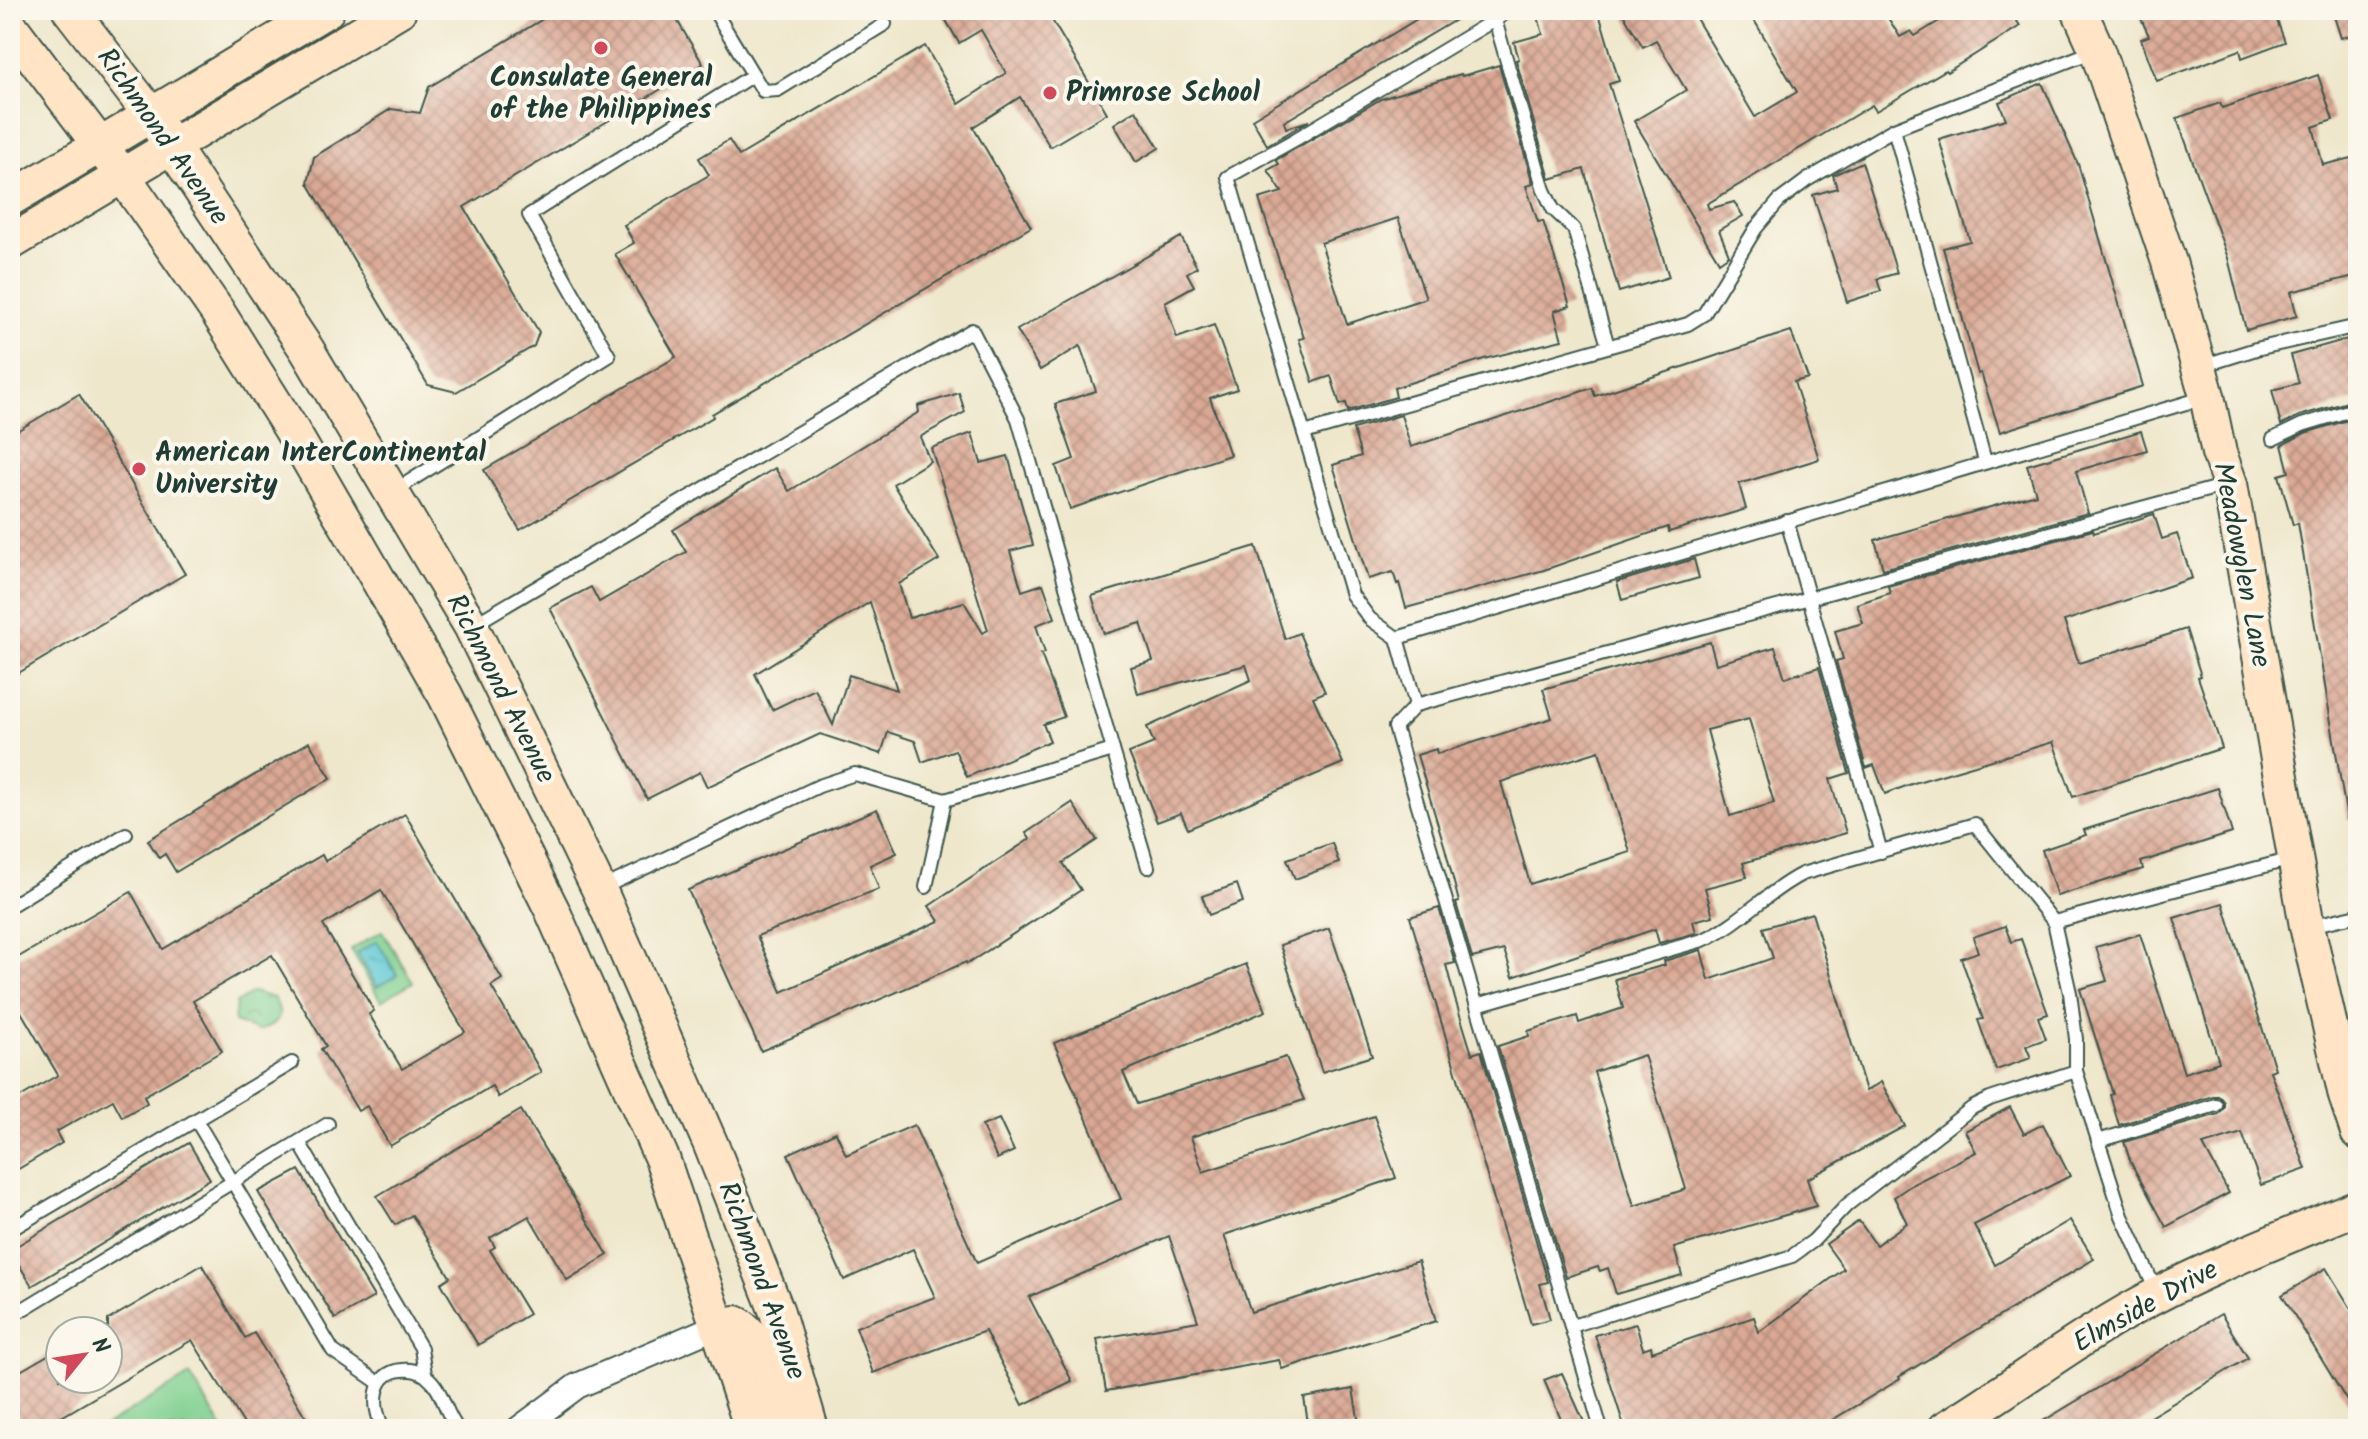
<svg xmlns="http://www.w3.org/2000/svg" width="2368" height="1439" font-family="Kalam,sans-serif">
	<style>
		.park { fill: url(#park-crowns); stroke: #508662; stroke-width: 2 }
		.pitch { fill: #80d091; stroke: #508662; stroke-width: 2 }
		.water { fill: url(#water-ripples); stroke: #3e8285; stroke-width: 2 }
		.building { fill: url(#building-cross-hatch); fill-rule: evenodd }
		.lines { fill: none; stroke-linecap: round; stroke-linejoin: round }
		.lane-casing { stroke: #3e564b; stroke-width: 16 }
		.street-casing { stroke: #3e564b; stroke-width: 28 }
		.secondary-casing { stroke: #3e564b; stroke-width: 38 }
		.lane { stroke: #fff; stroke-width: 12 }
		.street { stroke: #fff; stroke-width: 24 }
		.secondary { stroke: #ffe4c6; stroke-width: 34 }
		.poi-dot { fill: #d1495b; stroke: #fbf7ec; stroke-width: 3 }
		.labels { text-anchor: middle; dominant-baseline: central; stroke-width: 8; stroke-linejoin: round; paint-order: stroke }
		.poi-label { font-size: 28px; font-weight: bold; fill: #1f3d34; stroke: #fbf7ec; text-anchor: start }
		.street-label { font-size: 28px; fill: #1f3d34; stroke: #fbf7ec }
	</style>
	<defs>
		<pattern id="park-crowns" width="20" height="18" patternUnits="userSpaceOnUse" patternTransform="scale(2)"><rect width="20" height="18" fill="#80d091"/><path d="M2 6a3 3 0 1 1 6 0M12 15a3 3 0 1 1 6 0" fill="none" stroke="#68aa77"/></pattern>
		<pattern id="water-ripples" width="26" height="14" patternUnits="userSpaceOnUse" patternTransform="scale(2)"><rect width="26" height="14" fill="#5dc8d6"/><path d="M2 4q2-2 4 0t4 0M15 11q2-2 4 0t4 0" fill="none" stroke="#4ca4ae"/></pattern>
		<pattern id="building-cross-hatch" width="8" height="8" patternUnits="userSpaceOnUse" patternTransform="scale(2)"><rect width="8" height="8" fill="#dba895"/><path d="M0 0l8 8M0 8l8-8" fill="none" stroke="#b18a7a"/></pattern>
	</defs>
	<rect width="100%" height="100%" fill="#fbf7ec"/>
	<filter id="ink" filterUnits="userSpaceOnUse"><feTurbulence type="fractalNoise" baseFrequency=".0125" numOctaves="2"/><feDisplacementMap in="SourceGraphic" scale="16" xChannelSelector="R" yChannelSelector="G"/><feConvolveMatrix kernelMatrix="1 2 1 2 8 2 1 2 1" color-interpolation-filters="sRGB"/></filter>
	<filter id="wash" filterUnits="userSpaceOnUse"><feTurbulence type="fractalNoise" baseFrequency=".006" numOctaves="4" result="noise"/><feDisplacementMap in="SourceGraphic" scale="32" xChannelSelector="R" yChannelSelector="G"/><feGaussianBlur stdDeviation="1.8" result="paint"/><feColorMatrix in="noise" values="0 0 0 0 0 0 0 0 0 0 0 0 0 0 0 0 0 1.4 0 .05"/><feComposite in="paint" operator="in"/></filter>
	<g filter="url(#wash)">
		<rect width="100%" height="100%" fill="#efe7cc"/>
		<path class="park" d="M253,992L274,998C286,1020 278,1022 259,1031L234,1022L236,1003Z"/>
		<g class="pitch">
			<path d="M382,931L413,982L381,1001L351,950Z"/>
			<path d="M190,1375L223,1429H100Z"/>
		</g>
		<path class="water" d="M377,941L397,975L377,987L357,953Z"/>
		<g id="blocks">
			<g class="building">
				<path d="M558,10H671L703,64L464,207L539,332L534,346L456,392L428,385L308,183L314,157L391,109L420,113L429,87Z"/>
				<path d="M940,10H1046L1107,113L1050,147L1020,97L973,127L1031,227L712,414L713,417L520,530L484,470L676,357L615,254L634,243L624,225L709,175L699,158L729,140L739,156L925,46L959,104L1006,73L981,30L959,43Z"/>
				<path d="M1432,10H1472L1284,122L1286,128L1309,121L1267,145L1252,119Z"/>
				<path d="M1536,10H1598L1619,81L1609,84L1669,277L1619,292L1584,169L1550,179L1516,60L1519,59L1514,42L1543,34Z"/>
				<path d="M1621,10H1691L1755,117L1797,92L1748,10H1883L1900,37L1911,31L1915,36L1957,10H2010L2020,26L1947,72L1946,70L1876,111L1872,105L1707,204L1709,209L1734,202L1743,216L1719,230L1729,255L1719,262L1634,121L1686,90L1656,40L1643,47Z"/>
				<path d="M2137,10H2273L2285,42L2242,58L2240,50L2157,81L2141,39L2149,36Z"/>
				<path d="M2332,10H2358V33L2341,38Z"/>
				<path d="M1499,65L1533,184L1526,186L1538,222L1543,221L1570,306L1554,311L1562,340L1484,359L1394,388L1396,397L1348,411L1346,403L1340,405L1331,376L1313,382L1299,339L1304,338L1259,199L1282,192L1268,170L1279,164L1276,160L1381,99L1461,74L1462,76ZM1398,218L1426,298L1347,324L1321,243Z"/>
				<path d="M2318,75L2333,120L2313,127L2323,165L2352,158L2358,181V275L2291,292L2297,316L2246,330L2228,258L2177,118L2220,103L2222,108Z"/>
				<path d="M2042,83L2078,164L2143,386L2000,432L1981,373L1978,374L1943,248L1970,241L1939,139L2006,119L1999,102Z"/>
				<path d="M1136,110L1159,148L1136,162L1114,124Z"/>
				<path d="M1862,162L1897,273L1877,279L1881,291L1847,302L1813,195L1837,188L1833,175Z"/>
				<path d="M1181,237L1197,267L1187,273L1194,286L1165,302L1177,338L1214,325L1237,389L1210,398L1230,455L1070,509L1056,466L1074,459L1055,404L1096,391L1080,346L1040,370L1017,330Z"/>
				<path d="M1791,331L1808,378L1794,382L1819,459L1739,484L1746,509L1669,532L1668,527L1544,570L1406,608L1399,583L1397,584L1393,572L1368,579L1333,465L1361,456L1353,429L1401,415L1411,447L1592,388L1595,396Z"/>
				<path d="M2358,336V399L2299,416L2281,425L2272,390L2299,383L2291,355Z"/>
				<path d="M959,393L965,412L920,437L930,461L893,484L939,560L899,584L909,618L964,602L983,633L988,630L931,448L972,433L981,463L1008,456L1033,545L1010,551L1022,591L1043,584L1055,618L1036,625L1045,653L1041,654L1064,717L1043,724L1050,741L967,777L955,750L922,762L915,741L888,732L881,754L820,734L707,787L700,772L647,799L550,608L591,587L599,602L686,552L673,530L775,468L789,491L919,412L918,406ZM870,602L897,690L849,675L833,725L815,689L772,710L755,674Z"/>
				<path d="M79,394L185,574L10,678V435Z"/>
				<path d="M2358,417V506L2350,509L2358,559V818L2347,819L2298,523L2293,525L2279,475L2289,472L2282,445L2305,433Z"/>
				<path d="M2141,431L2147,450L2076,471L2088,513L1883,569L1875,540L2036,494L2027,465Z"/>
				<path d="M2154,514L2162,539L2177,534L2192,578L2064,621L2079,663L2186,629L2201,676L2198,677L2222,748L2073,797L2053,742L1914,783L1885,794L1874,765L1866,768L1836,661L1843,659L1835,631L1863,623L1857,604L1890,593L1888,586L2093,530L2094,533Z"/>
				<path d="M1256,546L1285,639L1299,633L1325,692L1313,697L1343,763L1188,829L1181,813L1157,822L1129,753L1154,743L1147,727L1251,680L1246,665L1138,694L1131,667L1153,661L1141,623L1104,634L1092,596Z"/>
				<path d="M1694,559L1699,578L1622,600L1617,582Z"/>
				<path d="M1710,642L1716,664L1775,647L1785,678L1819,667L1849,773L1830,779L1846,833L1743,863L1747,877L1705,888L1713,916L1693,921L1696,933L1659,943L1655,929L1513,977L1504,950L1472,958L1456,903L1459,902L1445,848L1417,755L1436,749L1437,754L1552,718L1543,689ZM1749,719L1774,803L1730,816L1707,730ZM1599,751L1630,852L1530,884L1501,782Z"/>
				<path d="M309,742L331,778L176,872L165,854L159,858L148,840Z"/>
				<path d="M2218,788L2232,833L2141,862L2143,869L2057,896L2042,850L2086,835L2084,830Z"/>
				<path d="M1072,803L1097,840L1063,863L1081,890L967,964L966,962L761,1051L688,890L877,809L897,853L870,865L879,889L757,936L782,992L939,921L929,906L1030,839L1026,833Z"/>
				<path d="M405,814L502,979L491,986L541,1072L498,1097L492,1086L390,1146L367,1106L358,1111L321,1049L326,1046L272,955L193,1001L222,1051L144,1096L147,1103L122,1117L113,1100L56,1132L62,1143L10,1174V1103L58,1075L10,993V962L131,892L163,949L322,855L325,861ZM381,890L465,1032L402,1069L369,1014L374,1011L323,925Z"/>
				<path d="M1332,843L1339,863L1295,879L1287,859Z"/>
				<path d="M1237,884L1243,902L1209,915L1202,896Z"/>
				<path d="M2223,903L2275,1069L2270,1071L2306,1169L2261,1185L2242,1133L2203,1145L2229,1193L2166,1227L2131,1163L2124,1142L2219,1114L2224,1108V1102L2219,1096H2213L2119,1125L2110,1095L2113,1094L2080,989L2107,981L2096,947L2140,934L2184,1073L2219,1062L2174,918Z"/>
				<path d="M1439,908L1455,963L1446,965L1455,999L1472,1054L1481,1051L1548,1282L1540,1284L1550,1319L1531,1324L1410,917Z"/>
				<path d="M1812,913L1866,1091L1881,1082L1905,1126L1807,1179L1816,1206L1674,1248L1682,1275L1616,1294L1608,1268L1600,1271L1598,1267L1566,1277L1498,1046L1529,1036L1528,1031L1577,1016L1579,1023L1623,1008L1615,979L1665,965L1664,961L1701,950L1709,980L1773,958L1763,928ZM1644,1055L1686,1189L1634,1206L1594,1072Z"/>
				<path d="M2005,926L2011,942L2021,939L2048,1014L2038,1017L2046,1039L2026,1046L2031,1058L1996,1070L1978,1020L1983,1019L1961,958L1978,952L1973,937Z"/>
				<path d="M1329,928L1372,1056L1322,1072L1280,945Z"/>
				<path d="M1246,964L1266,1011L1123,1072L1137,1104L1286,1057L1304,1100L1191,1137L1203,1172L1374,1116L1396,1178L1224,1235L1251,1312L1418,1261L1436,1321L1282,1369L1279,1360L1106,1391L1097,1339L1198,1321L1169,1236L1029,1297L1072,1381L1023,1405L985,1331L873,1373L856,1327L935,1297L913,1249L844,1280L788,1154L836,1132L846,1155L914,1125L977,1263L1121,1199L1054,1043Z"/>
				<path d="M2010,1107L2024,1134L2043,1124L2070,1176L1974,1225L1995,1265L2070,1220L2094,1259L1899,1377L1900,1379L1817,1429H1625L1595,1335L1636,1324L1643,1349L1651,1346L1652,1352L1754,1317L1759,1332L1844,1269L1826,1244L1859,1221L1876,1245L1907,1223L1894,1197L1913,1184L1976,1152L1965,1131Z"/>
				<path d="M521,1110L608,1255L567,1280L529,1216L490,1238L495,1247L490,1250L529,1314L478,1345L441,1283L450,1277L412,1215L395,1225L377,1196Z"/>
				<path d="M999,1119L1014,1151L997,1159L982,1126Z"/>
				<path d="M189,1143L210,1179L32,1286L10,1250Z"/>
				<path d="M299,1170L374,1297L335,1319L258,1192Z"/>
				<path d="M202,1265L245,1338L254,1333L313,1429H247L192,1340L41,1429H10V1377L60,1348V1379H108V1320Z"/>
				<path d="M2326,1268L2358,1320V1419L2282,1295Z"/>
				<path d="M2221,1314L2248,1358L2130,1429H2030Z"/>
				<path d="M1562,1373L1584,1422L1569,1429H1565L1544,1380Z"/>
				<path d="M1353,1389L1360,1429H1309L1304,1398Z"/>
			</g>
		</g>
	</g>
	<g filter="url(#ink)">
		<use href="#blocks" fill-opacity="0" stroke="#3e564b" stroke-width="2"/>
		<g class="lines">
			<g class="lane-casing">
				<g id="lane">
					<path d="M714,10L763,91L778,90L885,24"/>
					<path d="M1511,10L1296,139L1228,177L1352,595L1370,619L1397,638L2206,397"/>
					<path d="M1495,20L1544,190L1553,209L1574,229L1608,346"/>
					<path d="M1894,129L1985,461"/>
					<path d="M2202,366L2256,349L2358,326"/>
					<path d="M1304,433L1688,324L1704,314L1756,228L1779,201L1807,180L1894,129L2094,51"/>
					<path d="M2273,439L2302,425L2358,408"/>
					<path d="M394,491L609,356L529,215L753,75"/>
					<path d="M1787,521L1881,852"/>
					<path d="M473,625L972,330L1018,419L1113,750L945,800L855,774L819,786L602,888"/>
					<path d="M1397,638L1416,705"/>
					<path d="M1113,750L1148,867"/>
					<path d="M926,887L945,800"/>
					<path d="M10,906L126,834"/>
					<path d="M2054,922L2295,858"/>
					<path d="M2310,926L2358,915"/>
					<path d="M1477,1005L1703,940C1740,924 1766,892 1802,874L1975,824L2054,922L2070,993L2076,1039V1071L2122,1216L2157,1293"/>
					<path d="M196,1120L333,1351L379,1383"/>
					<path d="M2098,1141L2216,1105"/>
					<path d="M299,1142L421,1348L425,1374"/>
					<path d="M10,1230L292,1063"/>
					<path d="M10,1317L328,1124"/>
					<path d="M1572,1326L1792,1256L1813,1241L1847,1205L1972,1108L1990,1099L2076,1071"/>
					<path d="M384,1429C371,1408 372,1372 402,1370C410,1369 420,1371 426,1376C444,1390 444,1413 458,1429"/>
					<path d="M1601,1429L1395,727L1416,705L2226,485"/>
				</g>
			</g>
			<g class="street-casing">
				<path id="street" d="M519,1429L577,1386L719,1325"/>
			</g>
			<g class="secondary-casing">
				<g id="secondary">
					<path d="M70,10L151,115L307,350L471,626L599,889L711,1145L777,1312L811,1429"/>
					<path d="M2079,10L2097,50L2169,262L2207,396L2219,453L2230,484L2307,926L2346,1096L2358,1132"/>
					<path d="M10,26L123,176L217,311L291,429L445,695L552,910L663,1161L752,1429"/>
					<path d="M10,199L327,10"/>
					<path d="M10,243L399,10"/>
					<path d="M719,1325L735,1323C764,1334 776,1400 785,1429"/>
					<path d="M1945,1429C2001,1395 2053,1356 2109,1322C2184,1276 2276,1241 2358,1207"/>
				</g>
			</g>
			<use href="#lane" class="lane"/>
			<use href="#street" class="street"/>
			<use href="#secondary" class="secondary"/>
		</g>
	</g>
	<g class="poi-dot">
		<circle cx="601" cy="48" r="8"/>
		<circle cx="1050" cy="93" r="8"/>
		<circle cx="139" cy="469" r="8"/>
	</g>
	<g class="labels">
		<g class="poi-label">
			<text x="601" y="78" text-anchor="middle">Consulate General<tspan x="601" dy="32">of the Philippines</tspan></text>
			<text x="1066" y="93">Primrose School</text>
			<text x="155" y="453">American InterContinental<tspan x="155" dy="32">University</tspan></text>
		</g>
		<g class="street-label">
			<text transform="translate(162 137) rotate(55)">Richmond Avenue</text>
			<text transform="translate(2241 565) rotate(79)">Meadowglen Lane</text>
			<text transform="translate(500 689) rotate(63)">Richmond Avenue</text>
			<text transform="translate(761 1281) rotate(70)">Richmond Avenue</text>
			<text transform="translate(2146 1307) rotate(-29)">Elmside Drive</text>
		</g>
	</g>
	<rect width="2368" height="1439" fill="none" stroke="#fbf7ec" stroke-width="40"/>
	<g transform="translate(84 1355) rotate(60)"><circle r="38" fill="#fbf7ec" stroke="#a3ada2" stroke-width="2"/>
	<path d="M0-6L14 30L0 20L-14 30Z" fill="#d1495b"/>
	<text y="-12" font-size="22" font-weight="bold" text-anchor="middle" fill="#1f3d34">N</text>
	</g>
</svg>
